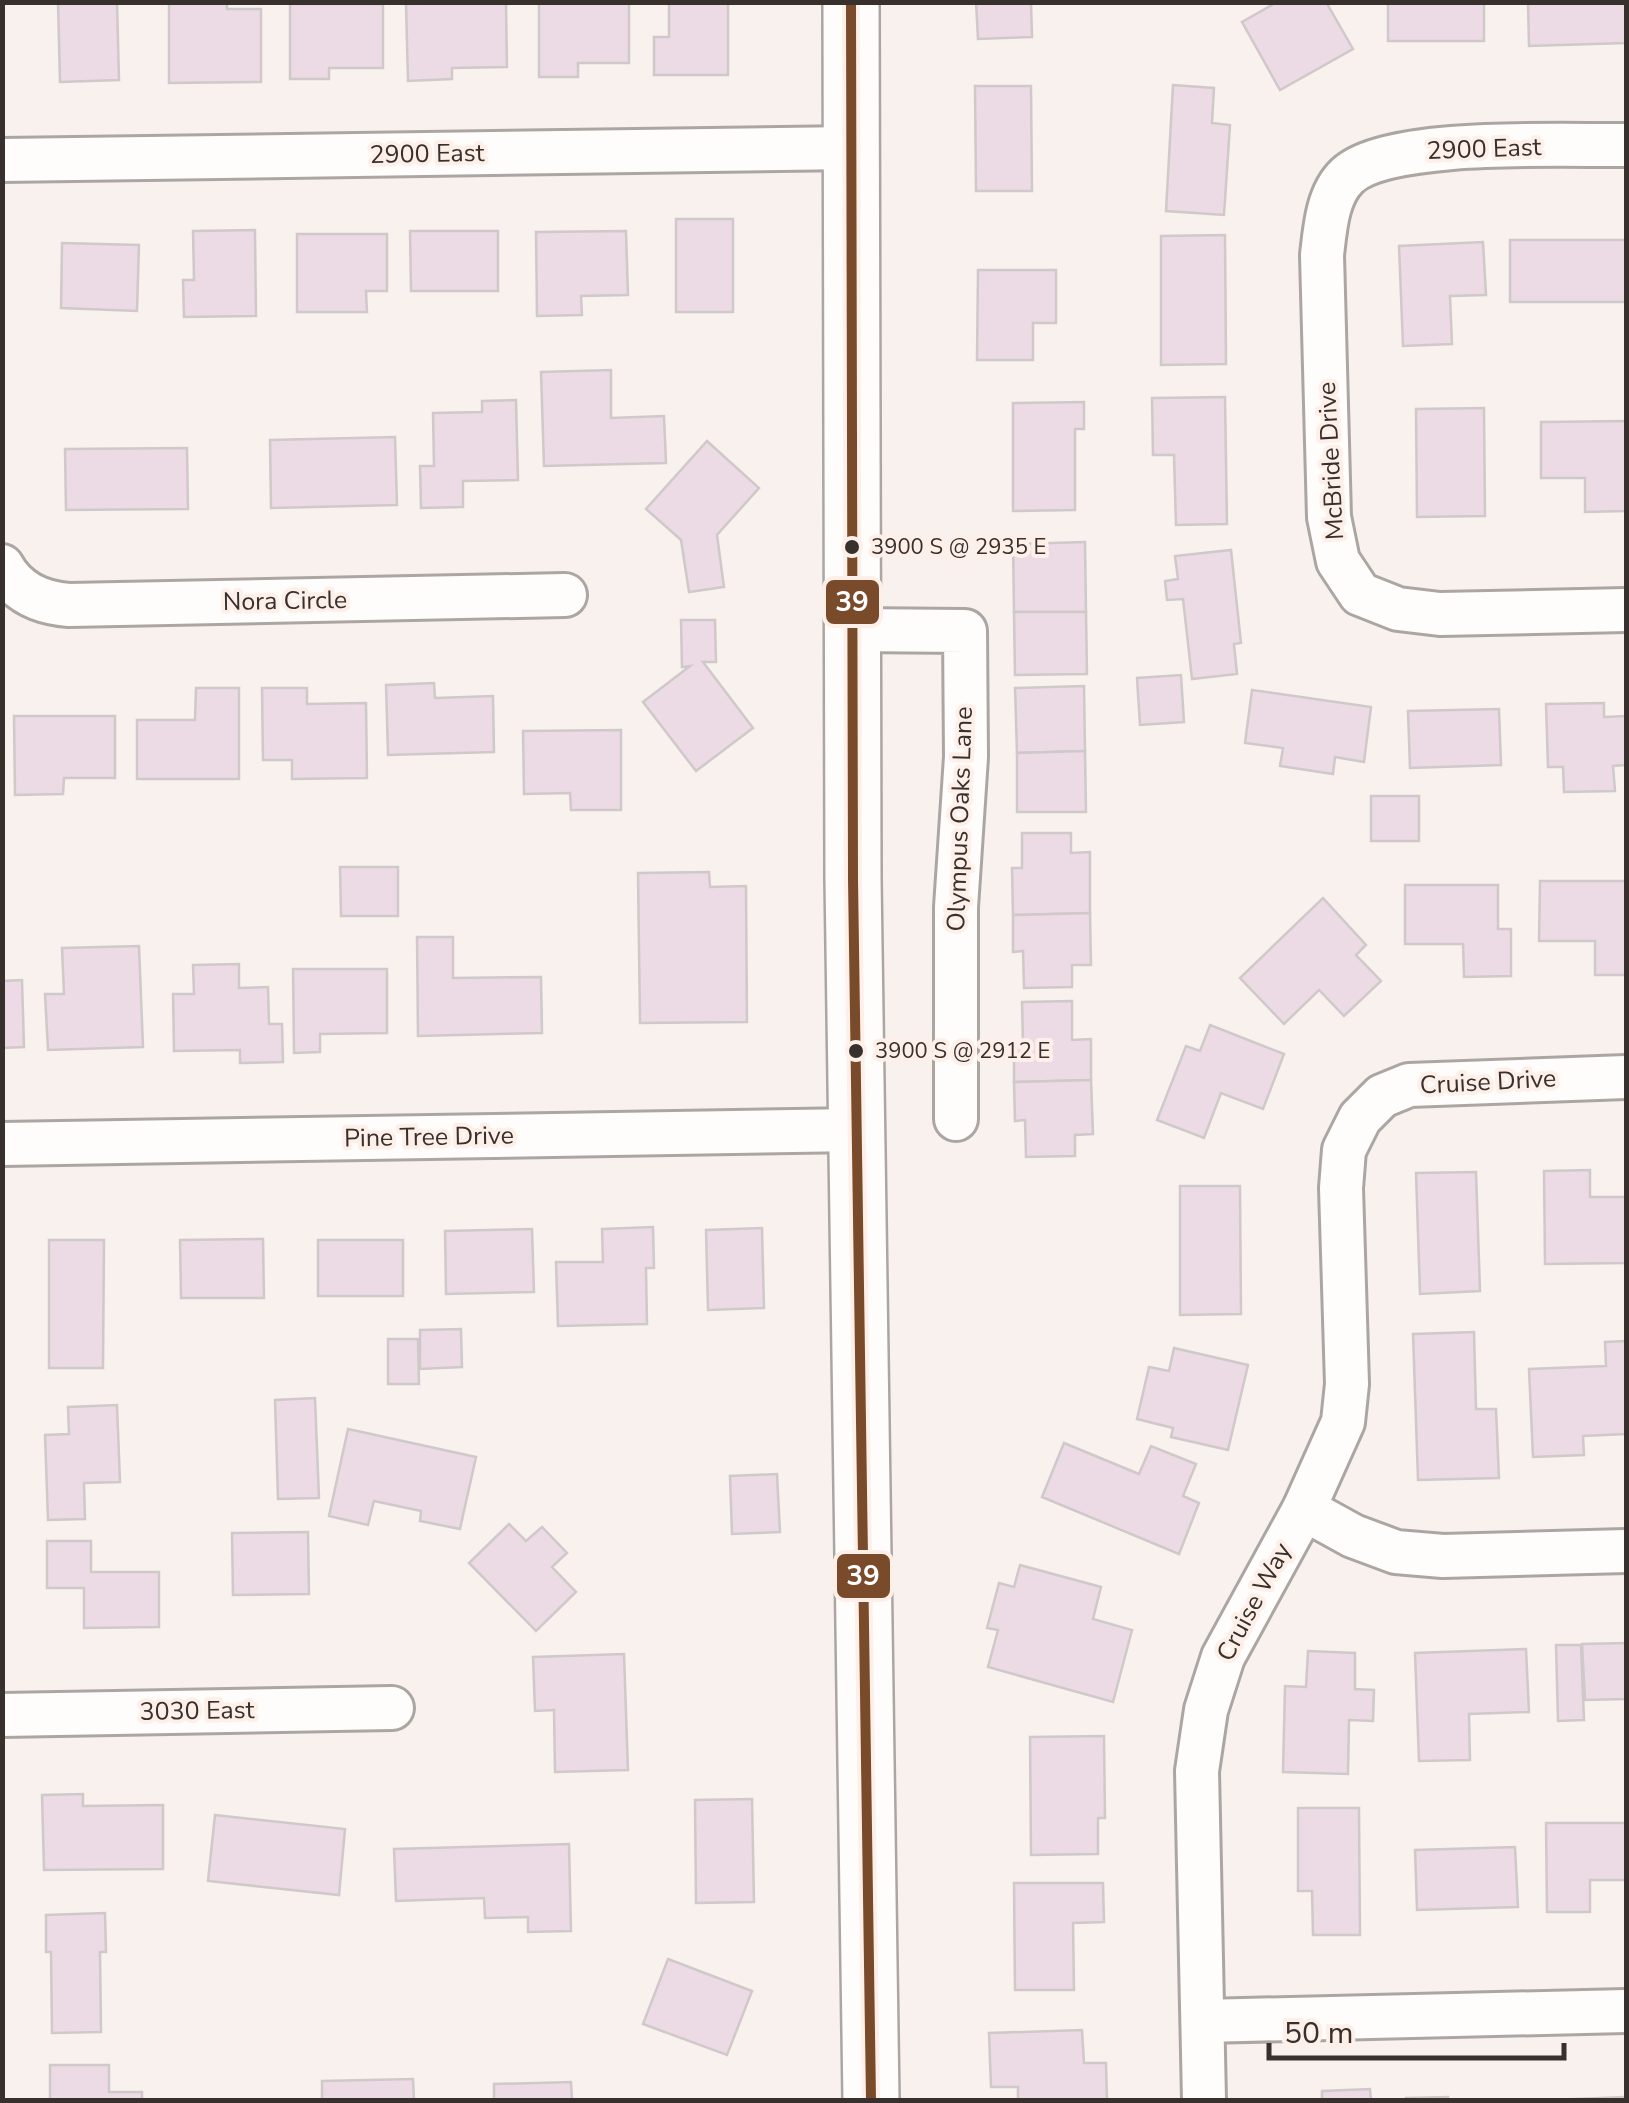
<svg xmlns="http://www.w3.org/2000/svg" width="1629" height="2103" font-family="'Nunito Sans',sans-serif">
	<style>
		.building { fill: #ecdae4; stroke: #cfc9c9; stroke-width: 2.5 }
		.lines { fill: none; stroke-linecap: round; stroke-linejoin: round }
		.minor-casing { stroke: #aca6a3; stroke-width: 48 }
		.secondary-casing { stroke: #aca6a3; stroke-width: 60 }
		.minor { stroke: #fefdfc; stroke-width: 42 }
		.secondary { stroke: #fefdfc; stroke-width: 55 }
		.bus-1-casing { stroke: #fef0e9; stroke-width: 18 }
		.bus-1 { stroke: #7a4b2a; stroke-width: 10 }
		.bus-dot { fill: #37302d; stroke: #fef0e9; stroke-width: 4 }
		.labels { text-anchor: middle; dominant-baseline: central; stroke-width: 8; stroke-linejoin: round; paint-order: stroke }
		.bus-label { font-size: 22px; fill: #37302d; stroke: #fef0e9; text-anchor: start }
		.street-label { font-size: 25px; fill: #37302d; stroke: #fef0e9 }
		.line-badge { stroke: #fef0e9; stroke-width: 4 }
		.badge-label { font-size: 28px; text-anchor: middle; font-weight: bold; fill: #fff }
	</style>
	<rect width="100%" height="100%" fill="#f9f1ee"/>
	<g class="building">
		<path d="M58,2H117L119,80L60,82Z"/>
		<path d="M169,2H227V9H261V82L169,83Z"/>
		<path d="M506,2L507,67L452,68V79L408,81L406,4Z"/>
		<path d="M539,2H629V63H578V77H539Z"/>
		<path d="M669,2H728V75H654V37H669Z"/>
		<path d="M976,2H1031L1032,37L978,39Z"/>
		<path d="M1277,2H1326L1353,49L1280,90L1242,22Z"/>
		<rect x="1388" y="2" width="96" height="39"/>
		<path d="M1528,2H1626V43L1529,46Z"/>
		<path d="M290,4H383V68H329V79H290Z"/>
		<path d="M1173,85L1214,88L1212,123L1230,125L1224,215L1166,211Z"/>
		<path d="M975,86H1031L1032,191H976Z"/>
		<rect x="676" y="219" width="57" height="93"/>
		<path d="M255,230L256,316L184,317L183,280H194L193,231Z"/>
		<path d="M410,231H498V291H411Z"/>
		<path d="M626,231L628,295L581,296L582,315L537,316L536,232Z"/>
		<path d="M297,234H387V291H366L367,312H297Z"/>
		<path d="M1225,235L1226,364L1161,365V236Z"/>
		<rect x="1510" y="240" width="116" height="62"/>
		<path d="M1483,242L1486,295L1450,296L1452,344L1403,346L1399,246Z"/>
		<path d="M62,243L139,245L137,311L61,308Z"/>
		<path d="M978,270H1056V323H1033V360H977Z"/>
		<path d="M611,370V418L664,416L666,463L544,466L541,372Z"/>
		<path d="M1225,397L1227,524L1176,525L1174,455H1153L1152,398Z"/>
		<path d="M516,400L518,480L463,481V507L421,508L420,466H434L433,413L482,412V401Z"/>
		<path d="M1084,402V429H1075V510L1013,511V403Z"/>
		<path d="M1484,408L1485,516L1417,517L1416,409Z"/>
		<path d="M1626,421V511L1585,512V478H1541V422Z"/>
		<path d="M395,437L397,505L271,508L270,440Z"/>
		<path d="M707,441L759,488L717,535L724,587L689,592L681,540L646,509Z"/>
		<path d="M187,448L188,509L66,510L65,449Z"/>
		<path d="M1085,542L1086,612H1014L1013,544Z"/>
		<path d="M1231,550L1241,643L1234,644L1237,674L1192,679L1183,599L1167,600L1165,581L1178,579L1175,556Z"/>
		<path d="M1014,612H1086L1087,674L1015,675Z"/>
		<path d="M681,620H715L716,662H703L753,728L696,771L643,702L690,666L682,667Z"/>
		<path d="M1181,675L1184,722L1140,725L1137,678Z"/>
		<path d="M434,683L435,698L493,696L494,752L388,755L386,685Z"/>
		<path d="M1084,686L1085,751L1017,753L1015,688Z"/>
		<path d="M196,688H239V779H137V720H195Z"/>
		<path d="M262,688H307V704L366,703L367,778L292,779V760H263Z"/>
		<path d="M1252,690L1371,707L1364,762L1335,757L1333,774L1280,766L1283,748L1245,743Z"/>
		<path d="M1604,703V717L1626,716V765L1613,766L1615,791L1564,792L1563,767H1548L1546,704Z"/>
		<path d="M1499,709L1501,765L1410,768L1408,711Z"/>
		<path d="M14,716H115V778H64L63,794L15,795Z"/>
		<path d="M621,730V810H571L570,793L524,794L523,731Z"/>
		<path d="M1085,751L1086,812H1017V753Z"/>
		<rect x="1371" y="796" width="48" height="45"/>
		<path d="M1022,833H1071V853L1090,852V913L1013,915L1012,868H1022Z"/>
		<path d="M340,867H398V916H341Z"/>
		<path d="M709,872L710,887L746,886L747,1022L640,1023L638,873Z"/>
		<path d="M1540,881H1626V975H1595V941H1539Z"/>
		<path d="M1405,885H1498V929H1511V976L1464,977L1463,944H1405Z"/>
		<path d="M1323,898L1366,945L1356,955L1381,981L1344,1016L1319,990L1284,1024L1240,978Z"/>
		<path d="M1090,913L1091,965H1072V987L1024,988L1023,951L1013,952V915Z"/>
		<path d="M417,937H453V978L541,977L542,1033L418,1036Z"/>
		<path d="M139,946L143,1047L48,1050L45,994H64L62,948Z"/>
		<path d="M239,964V988L268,987L269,1024H282L283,1062L240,1063V1050L174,1051L173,994H194L193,965Z"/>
		<path d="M293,969H387V1033L320,1034V1052L294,1053Z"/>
		<path d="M22,980L24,1047L2,1048V981Z"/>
		<path d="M1072,1001V1040L1091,1039V1080L1014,1082V1044L1023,1043L1022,1002Z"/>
		<path d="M1210,1025L1284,1054L1263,1109L1221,1093L1204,1138L1157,1120L1186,1046L1200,1051Z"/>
		<path d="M1091,1080L1093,1134L1075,1135V1156L1026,1157L1025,1120L1015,1121L1014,1082Z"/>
		<path d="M1590,1170V1197H1626V1263L1545,1264L1544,1171Z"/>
		<path d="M1476,1172L1480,1291L1420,1294L1416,1173Z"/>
		<path d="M1180,1186H1240L1241,1314L1180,1315Z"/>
		<path d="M653,1227L654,1268H646L647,1324L558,1326L556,1262H603L602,1229Z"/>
		<path d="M762,1228L764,1308L708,1310L706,1230Z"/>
		<path d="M532,1229L534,1292L446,1294L445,1231Z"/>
		<path d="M263,1239L264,1298H181L180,1240Z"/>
		<path d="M49,1240H104L103,1368H49Z"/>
		<rect x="318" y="1240" width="85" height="56"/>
		<path d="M461,1329L462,1367L420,1369V1330Z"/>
		<path d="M1474,1332L1476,1409H1496L1499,1478L1418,1480L1413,1334Z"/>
		<path d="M388,1339H418L419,1384H388Z"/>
		<path d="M1626,1341V1434L1583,1436L1584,1455L1533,1457L1529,1369L1606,1366L1605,1342Z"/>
		<path d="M1174,1348L1248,1365L1228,1450L1171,1437L1173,1428L1137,1419L1149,1367L1169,1371Z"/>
		<path d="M315,1398L319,1498L278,1499L275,1400Z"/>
		<path d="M117,1405L120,1482L84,1483L85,1519L48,1520L45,1435L69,1434L68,1407Z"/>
		<path d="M348,1429L476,1457L460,1529L420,1521L421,1511L374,1501L368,1525L329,1516Z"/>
		<path d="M1064,1443L1139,1474L1151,1446L1196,1464L1183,1496L1199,1503L1179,1554L1042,1497Z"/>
		<path d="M777,1474L780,1532L732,1534L730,1476Z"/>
		<path d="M509,1524L526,1541L542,1527L567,1553L552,1567L576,1592L536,1631L469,1563Z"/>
		<path d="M308,1532L309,1594L233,1595L232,1533Z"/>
		<path d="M47,1541H91V1572H159V1627L84,1628V1588H47Z"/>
		<path d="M1020,1565L1101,1587L1093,1619L1132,1630L1113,1702L988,1667L998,1630L987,1628L999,1583L1014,1587Z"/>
		<path d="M1626,1643V1699L1585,1700L1582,1644Z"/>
		<path d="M1556,1645H1581L1584,1720L1558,1721Z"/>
		<path d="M1526,1649L1529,1712L1469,1714L1470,1760L1419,1761L1415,1653Z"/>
		<path d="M1308,1651L1355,1653V1689L1374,1690L1373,1721L1349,1720L1348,1774L1283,1772L1285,1686L1306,1687Z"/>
		<path d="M624,1654L628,1770L555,1772L554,1710L535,1711L533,1657Z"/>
		<path d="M1104,1736L1105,1818H1098V1854L1031,1855L1030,1737Z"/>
		<path d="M83,1794V1806L163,1805V1869L44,1870L42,1795Z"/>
		<path d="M752,1799L754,1902L696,1903L695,1800Z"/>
		<path d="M1298,1808H1359L1360,1935H1313L1312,1891H1298Z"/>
		<path d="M215,1815L345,1829L339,1895L208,1881Z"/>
		<path d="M1546,1823H1626V1880H1590V1912H1547Z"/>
		<path d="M569,1844L571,1931L528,1932V1917L485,1918L484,1898L396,1901L394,1849Z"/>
		<path d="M1515,1847L1518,1907L1417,1910L1415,1850Z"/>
		<path d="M1014,1883H1103L1104,1922L1073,1923L1074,1990H1015Z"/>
		<path d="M105,1913L106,1952H100L101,2032L52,2033L51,1952H46V1915Z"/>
		<path d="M668,1959L752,1991L727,2055L643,2024Z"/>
		<path d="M1082,2030L1084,2063H1106L1107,2100H1018V2087H991L989,2033Z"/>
		<path d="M50,2065H109V2092H142V2100H50Z"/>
		<path d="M413,2079L414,2100H322V2081Z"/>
		<path d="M571,2082L572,2100H494V2084Z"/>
		<path d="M1370,2089L1371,2100H1322V2091Z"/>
		<path d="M1448,2097V2100H1406V2098Z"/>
		<path d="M1624,2097V2100H1548Z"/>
	</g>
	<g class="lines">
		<g class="minor-casing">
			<g id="minor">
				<path d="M1626,145C1566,146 1388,137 1347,176C1327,195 1325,229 1322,255L1329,517L1338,561L1360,594L1398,609L1440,614L1626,610"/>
				<path d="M2,160L852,148"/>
				<path d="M2,566C16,592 40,603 69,605L565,595"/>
				<path d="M853,630L965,631L966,757L956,907V1119"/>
				<path d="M2,1144L856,1130"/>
				<path d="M1304,1509L1353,1536L1396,1552L1443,1556L1626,1551"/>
				<path d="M2,1715L392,1708"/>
				<path d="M1203,2021L1626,2011"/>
				<path d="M1204,2100L1197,1771L1206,1710L1223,1657L1304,1509L1343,1422L1347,1384L1341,1188L1344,1150L1360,1118L1382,1096L1409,1085L1626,1077"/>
			</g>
		</g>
		<g class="secondary-casing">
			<path id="secondary" d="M851,2L853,879L871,2100"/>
		</g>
		<use href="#minor" class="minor"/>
		<use href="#secondary" class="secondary"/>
		<g class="bus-1-casing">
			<path id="bus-1" d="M851,2L853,879L871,2100"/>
		</g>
		<use href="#bus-1" class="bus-1"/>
	</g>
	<g class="bus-dot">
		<circle cx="852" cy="547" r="9"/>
		<circle cx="856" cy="1051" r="9"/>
	</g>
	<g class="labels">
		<g class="bus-label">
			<text x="871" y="547">3900 S @ 2935 E</text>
			<text x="875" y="1051">3900 S @ 2912 E</text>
		</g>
		<g class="street-label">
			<text transform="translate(1484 149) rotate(-2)">2900 East</text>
			<text transform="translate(427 154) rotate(-1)">2900 East</text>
			<text transform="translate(1331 461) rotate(-93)">McBride Drive</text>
			<text transform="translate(285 601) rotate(-1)">Nora Circle</text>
			<text transform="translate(960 819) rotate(-88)">Olympus Oaks Lane</text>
			<text transform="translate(1488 1082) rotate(-3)">Cruise Drive</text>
			<text transform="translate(429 1137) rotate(-1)">Pine Tree Drive</text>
			<text transform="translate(1254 1602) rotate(-62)">Cruise Way</text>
			<text transform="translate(197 1711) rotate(-1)">3030 East</text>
		</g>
	</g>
	<g class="line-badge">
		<rect x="824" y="578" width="57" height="48" rx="10" fill="#7a4b2a"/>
		<rect x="835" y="1552" width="57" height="48" rx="10" fill="#7a4b2a"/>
	</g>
	<g class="badge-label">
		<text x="852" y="611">39</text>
		<text x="863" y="1585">39</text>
	</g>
	<rect width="1629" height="2103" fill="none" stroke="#37302d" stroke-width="10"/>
	<path d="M1269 2043v15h295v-15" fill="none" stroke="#37302d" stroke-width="5"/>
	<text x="1284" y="2043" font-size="30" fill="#37302d" stroke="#fef0e9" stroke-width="8" paint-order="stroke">50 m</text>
</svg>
